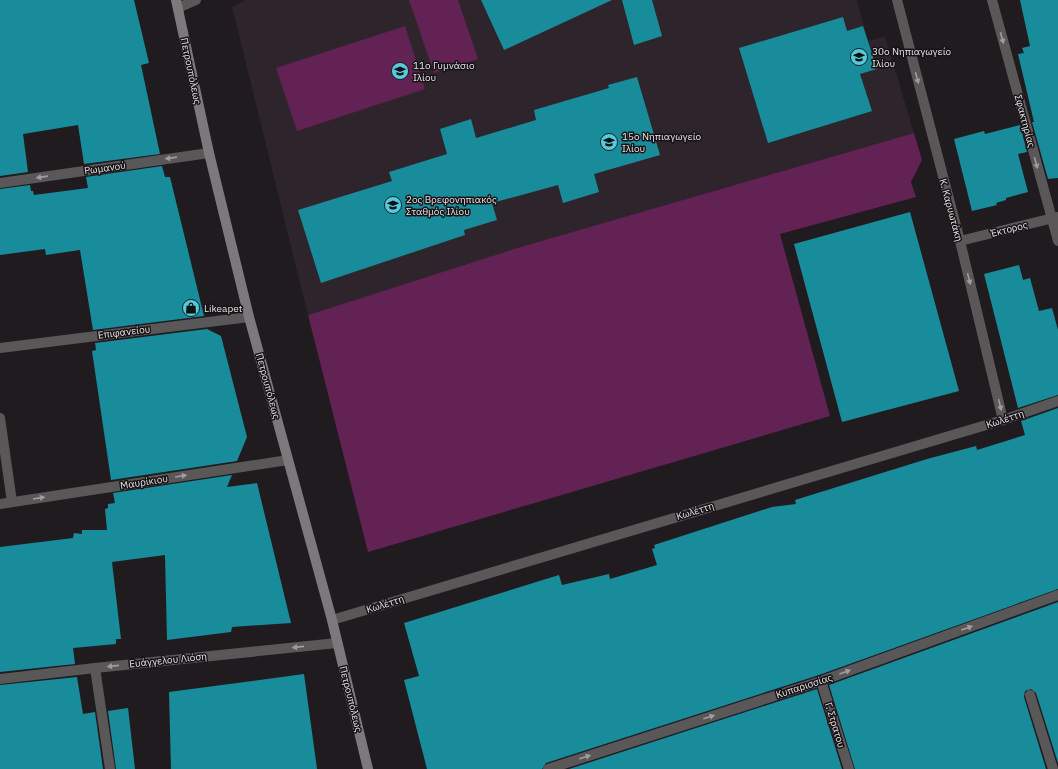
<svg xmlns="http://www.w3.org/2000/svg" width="1058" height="769" font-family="'IBM Plex Sans',sans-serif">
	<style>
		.built { fill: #2e242b }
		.green { fill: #622254 }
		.building { fill: #198c9c }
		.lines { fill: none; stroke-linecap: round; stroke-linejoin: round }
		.street { stroke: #5a5759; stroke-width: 10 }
		.secondary { stroke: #7d787b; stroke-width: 10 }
		.oneway { fill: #a09c9e }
		.labels { text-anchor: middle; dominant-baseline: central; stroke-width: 3; stroke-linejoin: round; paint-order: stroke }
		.poi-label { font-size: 10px; fill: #e5e2e4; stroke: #171215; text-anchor: start }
		.street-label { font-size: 10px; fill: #e5e2e4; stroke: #171215 }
	</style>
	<rect width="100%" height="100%" fill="#201b1e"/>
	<path class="built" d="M245,0H857L868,41L885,36L914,133L517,248L308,315L232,7Z"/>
	<g class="green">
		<path d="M409,0H458L478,59L434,73Z"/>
		<path d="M405,26L425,89L297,131L276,68Z"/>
		<path d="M914,133L922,160L911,182L916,197L780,234L830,416L368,552L308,315L517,248Z"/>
	</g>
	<g class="building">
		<path d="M0,0H134L149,63L141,65L160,154L84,164L78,125L23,134L28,172L0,176Z"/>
		<path d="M481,0H612L504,50Z"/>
		<path d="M622,0H652L662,36L634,45Z"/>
		<path d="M1020,0H1058V178L1048,179L1032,122H1034L1018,54L1024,53L1022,48L1030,46Z"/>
		<path d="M843,17L847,31L863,26L877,69L860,74L872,111L768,143L739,48Z"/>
		<path d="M637,77L660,155L594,174L599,192L563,203L558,185L492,203L497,220L464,230L465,235L321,283L298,210L392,181L389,172L447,154L440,129L471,119L476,138L536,120L534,110L609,88L608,85Z"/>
		<path d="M1020,125L1027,152L1018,154L1028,192L1006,198V200L996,203L997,205L972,211L954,139L984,131L985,134Z"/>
		<path d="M162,166L165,177H170L204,316L93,330L80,250L46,255L45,249L0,255V189L30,185L31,191H33L34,195L88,188L86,177Z"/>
		<path d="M910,212L959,391L842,422L794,244Z"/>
		<path d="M1019,265L1023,280L1030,278L1039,311L1052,308L1058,330V395L1018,408L984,274Z"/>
		<path d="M207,329L221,336L247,437L237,461L111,480L92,351L96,350L95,343Z"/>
		<path d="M1058,408V589L819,675L546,763L542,769H427L404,680L419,676L404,623L559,575L562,585L609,574L610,579L657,565L652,549L655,548L654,545L772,507L796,504L795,500L927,459L976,446L977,450L1025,435L1021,421Z"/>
		<path d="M232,475L227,487L257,483L291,623L232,627L231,632L167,640L165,555L112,562L121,639H116V644L73,648L75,664L0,672V547L73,538L74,533L82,534V530H107L105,509L108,508V504L115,503L113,493Z"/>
		<path d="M1058,602V763L1036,693L1031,689L1025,691L1024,697L1046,769H855L829,685Z"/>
		<path d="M304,674L317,769H171L169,692Z"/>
		<path d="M77,677L83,714L95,712L103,769H0V685Z"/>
		<path d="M817,689L842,769H569Z"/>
		<path d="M128,708L135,769H116L108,711Z"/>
	</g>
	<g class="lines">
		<g class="street">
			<path d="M897,0L960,241L1003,420"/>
			<path d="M992,0L1058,241"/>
			<path d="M178,8L196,0"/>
			<path d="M0,183L209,153"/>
			<path d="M960,241L1057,217"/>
			<path d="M0,348L249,317"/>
			<path d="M0,418L12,502"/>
			<path d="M0,504L288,460"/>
			<path d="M332,620L1003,420L1058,401"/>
			<path d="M95,668L110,769"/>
			<path d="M0,679L95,668L337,643"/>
			<path d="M821,681L849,769"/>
			<path d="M1030,695L1053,769"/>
			<path d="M548,769L821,681L1058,595"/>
		</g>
		<path class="secondary" d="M176,0L209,153L249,317L332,620L368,769"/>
	</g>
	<defs><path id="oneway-solid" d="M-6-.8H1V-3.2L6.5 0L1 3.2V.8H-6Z"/></defs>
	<g class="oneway">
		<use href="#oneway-solid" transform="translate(1002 38) rotate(75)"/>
		<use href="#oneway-solid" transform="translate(917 78) rotate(75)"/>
		<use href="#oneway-solid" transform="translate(171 158) rotate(172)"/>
		<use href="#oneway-solid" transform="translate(1036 163) rotate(75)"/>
		<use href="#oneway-solid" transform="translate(42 177) rotate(172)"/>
		<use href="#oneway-solid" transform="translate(969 279) rotate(76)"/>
		<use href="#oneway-solid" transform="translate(1000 405) rotate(76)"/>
		<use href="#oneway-solid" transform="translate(181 476) rotate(-9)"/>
		<use href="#oneway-solid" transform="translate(39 498) rotate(-9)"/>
		<use href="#oneway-solid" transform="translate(967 628) rotate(-20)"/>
		<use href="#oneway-solid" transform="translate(298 647) rotate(174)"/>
		<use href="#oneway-solid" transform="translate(113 666) rotate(174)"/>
		<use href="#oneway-solid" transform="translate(845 672) rotate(-20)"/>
		<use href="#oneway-solid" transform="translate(709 717) rotate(-18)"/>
		<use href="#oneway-solid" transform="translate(585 757) rotate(-18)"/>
	</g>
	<defs>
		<g id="school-disc" transform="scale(0.9)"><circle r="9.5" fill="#54cadd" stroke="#171215"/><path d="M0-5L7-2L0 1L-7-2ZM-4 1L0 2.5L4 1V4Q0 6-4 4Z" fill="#111"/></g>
		<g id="shop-disc" transform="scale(0.9)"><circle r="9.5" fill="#54cadd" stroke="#171215"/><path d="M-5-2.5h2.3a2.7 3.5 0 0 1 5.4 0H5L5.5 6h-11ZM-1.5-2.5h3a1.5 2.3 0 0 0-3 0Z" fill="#111"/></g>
	</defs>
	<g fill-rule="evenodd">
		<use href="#school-disc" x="859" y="57"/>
		<use href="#school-disc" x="400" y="71"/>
		<use href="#school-disc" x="609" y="142"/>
		<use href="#school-disc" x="393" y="205"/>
		<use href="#shop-disc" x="191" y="308"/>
	</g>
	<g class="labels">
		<g class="poi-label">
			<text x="872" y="51">30ο Νηπιαγωγείο<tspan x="872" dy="12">Ιλίου</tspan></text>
			<text x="413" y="65">11ο Γυμνάσιο<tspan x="413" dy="12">Ιλίου</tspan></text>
			<text x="622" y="136">15ο Νηπιαγωγείο<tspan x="622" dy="12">Ιλίου</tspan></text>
			<text x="406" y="199">2ος Βρεφονηπιακός<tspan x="406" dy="12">Σταθμός Ιλίου</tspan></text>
			<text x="204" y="308">Likeapet</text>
		</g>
		<g class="street-label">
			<text transform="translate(191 71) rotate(78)">Πετρουπόλεως</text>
			<text transform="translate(1025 121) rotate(75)">Σφακτηρίας</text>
			<text transform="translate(105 168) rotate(-8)">Ρωμανού</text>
			<text transform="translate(951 210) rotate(75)">Κ. Καρυωτάκη</text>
			<text transform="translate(1009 229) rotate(-14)">Έκτορος</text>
			<text transform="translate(124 332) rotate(-7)">Επιφανείου</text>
			<text transform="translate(268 386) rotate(75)">Πετρουπόλεως</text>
			<text transform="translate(1005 419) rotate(-18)">Κωλέττη</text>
			<text transform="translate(144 482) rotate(-9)">Μαυρίκιου</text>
			<text transform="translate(695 511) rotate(-17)">Κωλέττη</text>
			<text transform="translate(385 604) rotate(-17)">Κωλέττη</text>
			<text transform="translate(168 660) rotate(-6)">Ευάγγελου Λιόση</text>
			<text transform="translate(804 686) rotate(-18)">Κυπαρισσίας</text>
			<text transform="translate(351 699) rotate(76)">Πετρουπόλεως</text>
			<text transform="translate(835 725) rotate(73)">Γ. Στρατου</text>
		</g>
	</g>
</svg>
